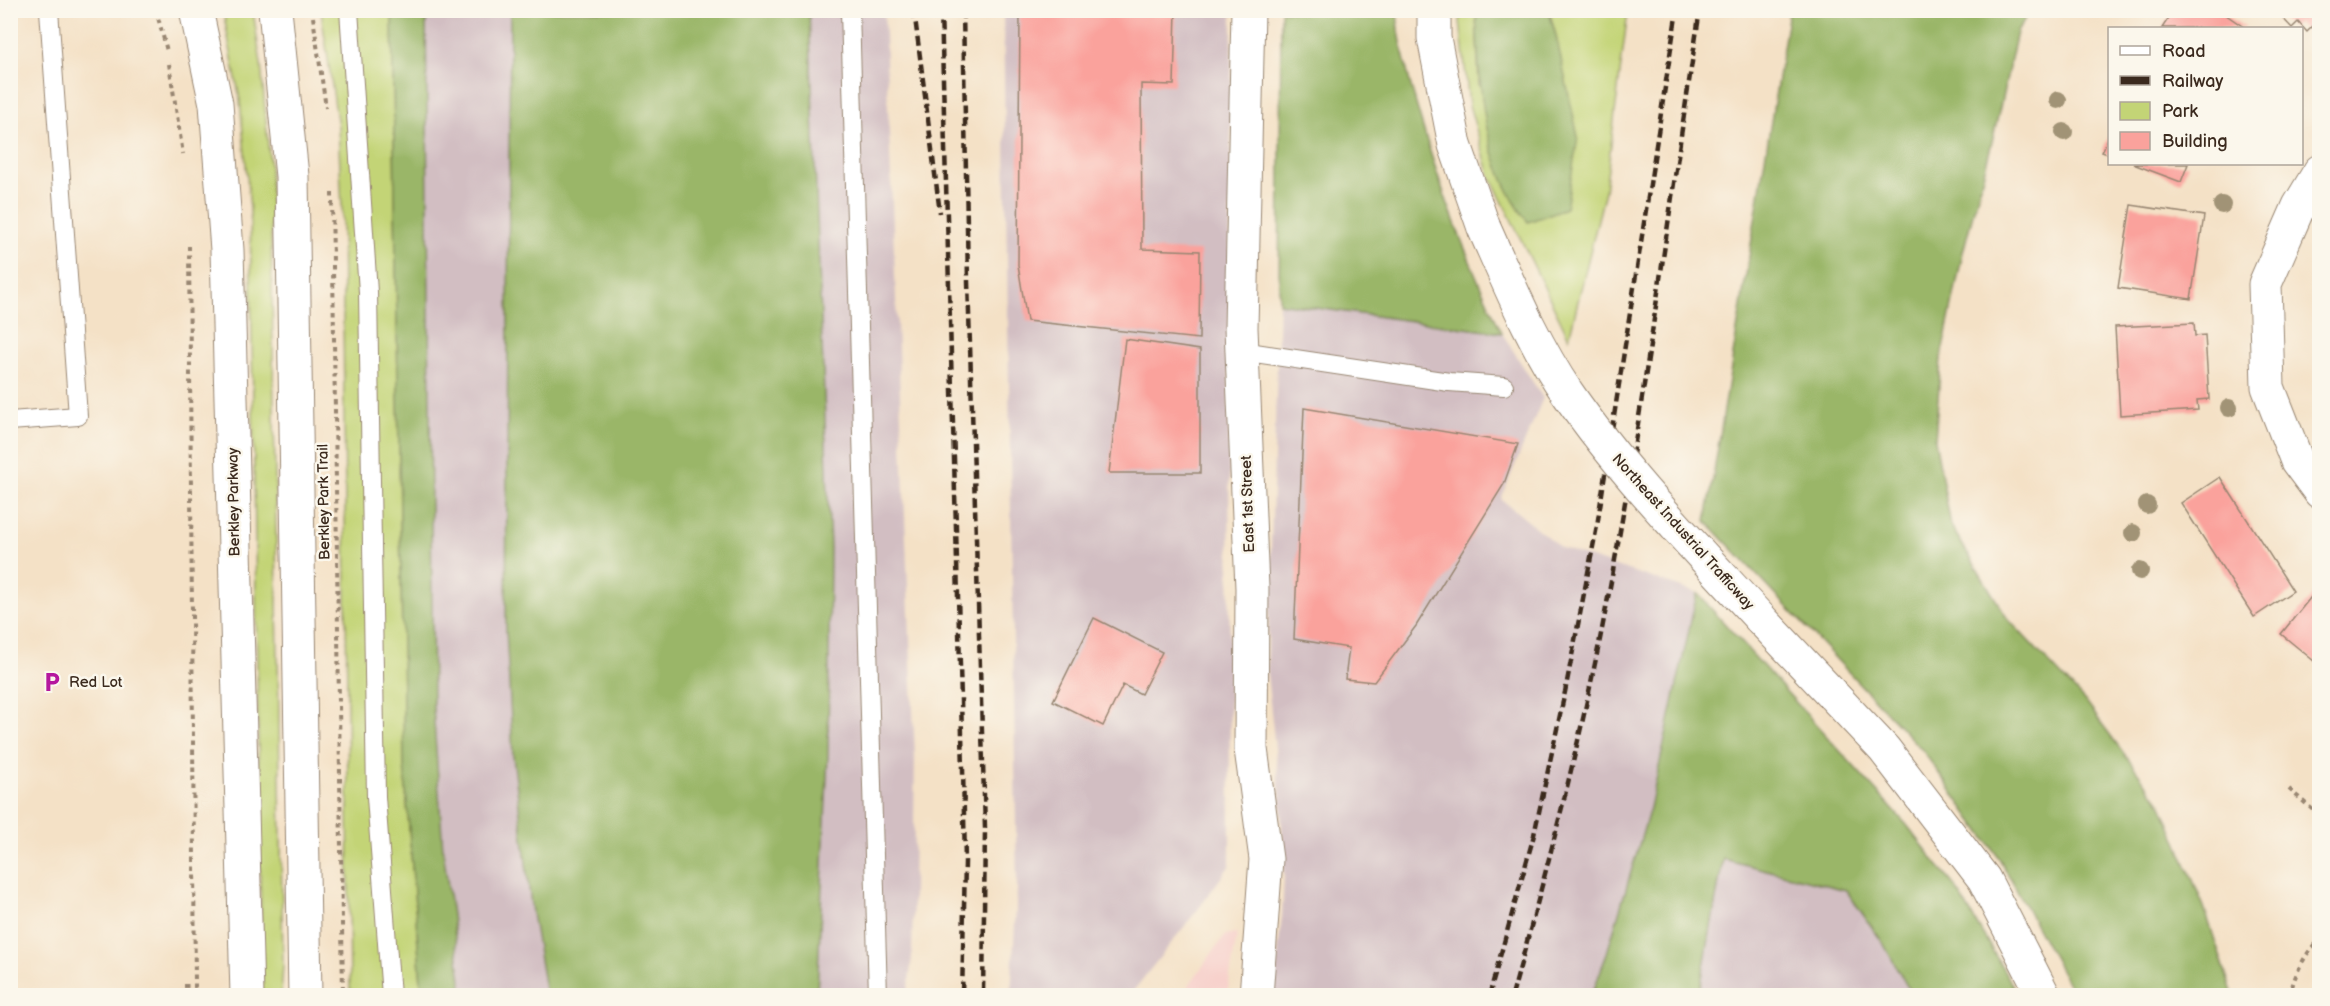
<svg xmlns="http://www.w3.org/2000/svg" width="2330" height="1006" font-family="'Balsamiq Sans',sans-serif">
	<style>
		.built { fill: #f7d0cb }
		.industrial { fill: #d2bec2 }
		.green { fill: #c3d476; stroke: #7f7f4a; stroke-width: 1.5 }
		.forest { fill: #9ab667; stroke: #6a7042; stroke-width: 1.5 }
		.building { fill: #faa29c }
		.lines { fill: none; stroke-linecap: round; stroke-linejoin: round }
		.service-casing { stroke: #988672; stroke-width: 20 }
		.minor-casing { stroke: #988672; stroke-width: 35 }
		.tertiary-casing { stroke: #988672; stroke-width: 35 }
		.secondary-casing { stroke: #988672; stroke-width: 35 }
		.path { stroke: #988672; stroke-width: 4; stroke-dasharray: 4.5 4.5; stroke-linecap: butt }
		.service { stroke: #fff; stroke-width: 18 }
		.minor { stroke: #fff; stroke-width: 33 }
		.tertiary { stroke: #fff; stroke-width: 33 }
		.secondary { stroke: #fff; stroke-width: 33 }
		.rail { stroke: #3b2a1e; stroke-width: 4.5; stroke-dasharray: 9 4.5; stroke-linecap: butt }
		.tertiary-bridge-casing { stroke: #988672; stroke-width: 35; stroke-linecap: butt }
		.tertiary-bridge { stroke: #fff; stroke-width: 33 }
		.tree { fill: #a19376 }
		.labels { text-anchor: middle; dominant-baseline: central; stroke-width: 5; stroke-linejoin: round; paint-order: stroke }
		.street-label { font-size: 15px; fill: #3b2a1e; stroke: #fbf7ec }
		.poi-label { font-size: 15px; fill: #3b2a1e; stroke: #fbf7ec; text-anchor: start }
	</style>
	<rect width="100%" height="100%" fill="#fbf7ec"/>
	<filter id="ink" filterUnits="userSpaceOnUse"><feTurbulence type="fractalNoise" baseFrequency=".0167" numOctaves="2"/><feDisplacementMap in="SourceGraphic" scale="12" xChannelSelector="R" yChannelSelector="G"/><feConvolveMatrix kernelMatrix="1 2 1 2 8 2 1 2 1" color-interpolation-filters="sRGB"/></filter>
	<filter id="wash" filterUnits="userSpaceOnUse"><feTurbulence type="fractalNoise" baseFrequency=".008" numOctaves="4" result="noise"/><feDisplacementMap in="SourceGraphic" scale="24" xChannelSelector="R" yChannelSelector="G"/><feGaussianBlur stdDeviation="1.35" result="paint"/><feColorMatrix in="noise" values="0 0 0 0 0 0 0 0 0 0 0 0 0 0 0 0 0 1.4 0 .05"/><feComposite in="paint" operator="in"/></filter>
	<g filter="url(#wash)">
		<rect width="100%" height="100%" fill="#f4e1c6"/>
		<path class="built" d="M1237,933L1227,995H1182L1225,935Z"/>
		<g class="industrial">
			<path d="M426,11H510L506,629L513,756L532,913L546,995H463L443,850L433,707Z"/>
			<path d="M809,11H884L915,757L912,958L907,995H817Z"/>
			<path d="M1003,11H1232L1229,351L1230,865L1199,908L1130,995H1011L1017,889Z"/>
			<path d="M1279,303L1502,333L1543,398L1501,499L1561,548L1697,593L1650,808L1607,953L1592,995L1273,996L1282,916L1284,880L1281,804L1267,674Z"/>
			<path d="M1723,859L1846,890L1883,943L1912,995L1699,996Z"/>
		</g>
		<g class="green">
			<path d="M223,11H253L261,64L270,167L283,965L281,995H262L250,209L240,100Z"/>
			<path d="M321,11H392L404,764L422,995H350L342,208L338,127Z"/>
			<path d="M1459,11H1476L1479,86L1556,36L1549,11H1628L1605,191L1569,338L1490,176L1469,105Z"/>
		</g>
		<g class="forest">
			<path d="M392,11H426L433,707L443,850L463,995H422L404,764Z"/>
			<path d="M510,11H809L830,548L828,754L817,995H546L532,913L513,756L506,629Z"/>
			<path d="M1281,11H1397C1399,45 1409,81 1419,114C1440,190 1468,262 1502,333L1279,303Z"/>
			<path d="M1476,11H1549L1556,36L1578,137L1566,208L1528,222C1481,162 1479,83 1476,11Z"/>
			<path d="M1789,11H2030L2017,32L1993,138L1963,252L1941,358L1935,440L1951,526L2007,618L2085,701L2162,805L2204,907L2233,995H2074L1999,858L1923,751L1706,521Z"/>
			<path d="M1697,593L1906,824L1956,888L2008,977L2017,995H1912L1883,943L1846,890L1723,859L1699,995H1592L1607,953L1650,808Z"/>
		</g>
		<g id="blocks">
			<g class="building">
				<path d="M1020,10H1176L1174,85L1141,84L1142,249L1200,251L1199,339L1027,321L1018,265Z"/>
				<path d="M2174,10H2219L2245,28H2162Z"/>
				<path d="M2275,10H2320V19L2307,32L2298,22L2292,28Z"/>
				<path d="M2110,134V155L2102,152Z"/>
				<path d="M2133,164H2188L2181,182Z"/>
				<path d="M2131,205L2204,216L2191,299L2118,288Z"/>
				<path d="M2194,323L2195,336L2205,335L2209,399L2197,400L2198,410L2120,415L2115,327Z"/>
				<path d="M1125,339L1200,350V473H1109Z"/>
				<path d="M1304,408L1518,444L1504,484L1416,626L1374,682L1345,679L1349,648L1294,639Z"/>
				<path d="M2220,477L2293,591L2254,617L2181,503Z"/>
				<path d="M2315,592L2320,595V666L2281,634Z"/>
				<path d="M1094,618L1162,652L1141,694L1123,685L1103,726L1053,701Z"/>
			</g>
		</g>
	</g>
	<g filter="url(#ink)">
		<use href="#blocks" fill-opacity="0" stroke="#988672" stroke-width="1.5"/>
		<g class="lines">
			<g class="service-casing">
				<g id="service">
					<path d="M349,10L368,292L376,797L391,996"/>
					<path d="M850,10L878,996"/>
					<path d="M1242,351L1449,382L1504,386"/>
					<path d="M10,421L78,416L49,10"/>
				</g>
			</g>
			<g class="minor-casing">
				<g id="minor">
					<path d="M1248,10L1241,328L1252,588L1251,749L1266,859L1256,996"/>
					<path d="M2320,171L2299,206L2265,284L2268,387L2297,461L2320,492"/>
				</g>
			</g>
			<g class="tertiary-casing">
				<g id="tertiary">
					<path d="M1434,10V38L1455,145L1484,228"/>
					<path d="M1760,618L1884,749L1984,879L2044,996"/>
				</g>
			</g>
			<g class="secondary-casing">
				<g id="secondary">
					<path d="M196,10L216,104L227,250L247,996"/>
					<path d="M275,10L292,176L305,996"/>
				</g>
			</g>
			<g class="path">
				<path d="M156,10L167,51"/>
				<path d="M313,17L326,108"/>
				<path d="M169,64L183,154"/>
				<path d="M332,193L343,996"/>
				<path d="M2289,789L2320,816"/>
				<path d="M184,986H195L189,246"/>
				<path d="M2290,996C2294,974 2305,954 2320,938"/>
			</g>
			<use href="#service" class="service"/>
			<use href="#minor" class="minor"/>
			<use href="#tertiary" class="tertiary"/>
			<use href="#secondary" class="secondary"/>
			<g class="rail">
				<path d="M914,10L940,213"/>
				<path d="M941,10L963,769L965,862L962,996"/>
				<path d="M963,10L968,281L985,828L983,996"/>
				<path d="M1489,996L1534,835L1565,692L1597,526L1677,10"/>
				<path d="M1512,996C1548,866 1582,736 1607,603C1644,407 1669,208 1700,10"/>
			</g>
			<g class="tertiary-bridge-casing">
				<path id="tertiary-bridge" d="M1484,228C1509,284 1533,343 1568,394C1624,475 1694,546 1760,618"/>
			</g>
			<use href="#tertiary-bridge" class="tertiary-bridge"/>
		</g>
		<g class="tree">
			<circle cx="2058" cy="100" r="9"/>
			<circle cx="2064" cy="132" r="9"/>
			<circle cx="2222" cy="205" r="9"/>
			<circle cx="2229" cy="408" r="9"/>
			<circle cx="2147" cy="505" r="9"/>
			<circle cx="2133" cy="533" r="9"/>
			<circle cx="2140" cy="571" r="9"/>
		</g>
	</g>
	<defs>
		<g id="parking-bare" transform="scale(1.62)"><path d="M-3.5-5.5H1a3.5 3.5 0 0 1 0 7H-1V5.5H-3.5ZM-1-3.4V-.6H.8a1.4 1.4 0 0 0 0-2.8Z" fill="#b5179e" stroke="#fbf7ec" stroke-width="2.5" paint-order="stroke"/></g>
	</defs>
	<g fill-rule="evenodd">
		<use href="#parking-bare" x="52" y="682"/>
	</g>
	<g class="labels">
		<g class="street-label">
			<text transform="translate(234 502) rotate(-91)">Berkley Parkway</text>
			<text transform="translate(324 502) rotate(-91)">Berkley Park Trail</text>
			<text transform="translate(1248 504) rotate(-92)">East 1st Street</text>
			<text transform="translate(1683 532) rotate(48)">Northeast Industrial Trafficway</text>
		</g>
		<g class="poi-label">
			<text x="69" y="682">Red Lot</text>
		</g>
	</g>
	<rect width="2330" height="1006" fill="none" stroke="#fbf7ec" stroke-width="36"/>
	<rect x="2108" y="27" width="195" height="138" fill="#fbf7ec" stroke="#aea59a" stroke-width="1.5"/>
	<rect x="2120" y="46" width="30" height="9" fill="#ffffff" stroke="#aea59a" stroke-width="1.5"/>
	<text x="2162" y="57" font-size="18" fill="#3b2a1e">Road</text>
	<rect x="2120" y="76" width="30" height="9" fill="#3b2a1e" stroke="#aea59a" stroke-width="1.5"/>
	<text x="2162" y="87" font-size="18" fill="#3b2a1e">Railway</text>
	<rect x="2120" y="102" width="30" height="18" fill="#c3d476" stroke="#aea59a" stroke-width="1.5"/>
	<text x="2162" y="117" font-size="18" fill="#3b2a1e">Park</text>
	<rect x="2120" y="132" width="30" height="18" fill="#faa29c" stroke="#aea59a" stroke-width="1.5"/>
	<text x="2162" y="147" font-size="18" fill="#3b2a1e">Building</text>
</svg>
